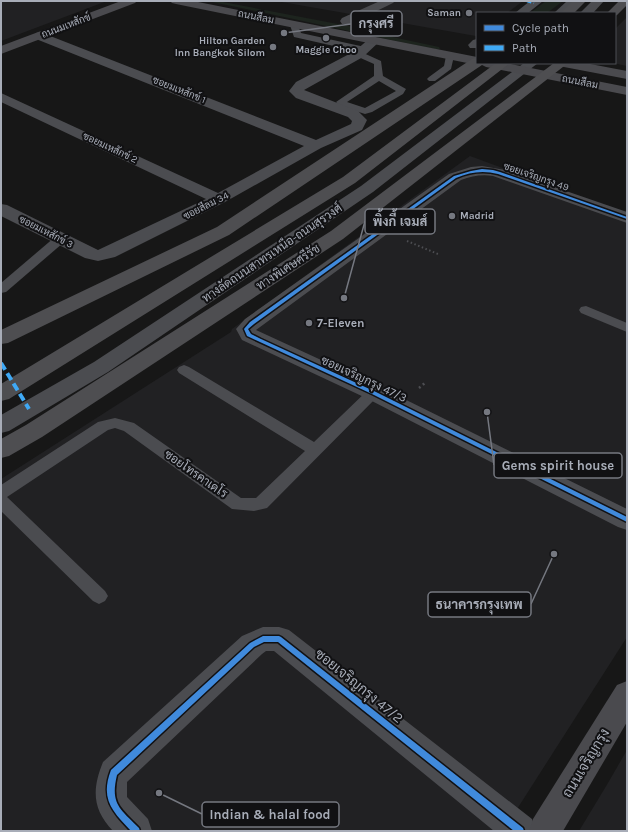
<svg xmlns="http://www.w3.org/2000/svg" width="628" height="832" font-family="Karla,Sarabun,sans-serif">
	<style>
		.built { fill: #212123 }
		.green { fill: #1d241e }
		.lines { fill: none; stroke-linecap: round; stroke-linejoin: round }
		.path-far1 { stroke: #4d4e52; stroke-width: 2; stroke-dasharray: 1.5 2.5; stroke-linecap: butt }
		.path { stroke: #4d4e52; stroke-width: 2.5; stroke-dasharray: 2 3; stroke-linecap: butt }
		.service { fill: #4b4c50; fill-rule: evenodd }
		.minor { fill: #4b4c50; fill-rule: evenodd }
		.tertiary { fill: #4b4c50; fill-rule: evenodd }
		.secondary { fill: #4a4a4e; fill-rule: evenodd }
		.motorway { fill: #4e4e51; fill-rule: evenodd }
		.quiet-far1 { stroke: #3fa9f5; stroke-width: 2.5; stroke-dasharray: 4.5 2.5; stroke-linecap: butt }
		.quiet { stroke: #3fa9f5; stroke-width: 4; stroke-dasharray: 8 4; stroke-linecap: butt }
		.cycleway-casing { stroke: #111113; stroke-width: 3 }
		.cycleway { fill: #408adc; fill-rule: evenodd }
		.poi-dot { fill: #757880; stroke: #111113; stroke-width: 1.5 }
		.labels { text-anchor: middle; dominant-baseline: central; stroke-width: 4; stroke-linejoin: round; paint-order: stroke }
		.far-poi-label { font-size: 10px; font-weight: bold; fill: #a8adb8; stroke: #111113; text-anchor: end }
		.far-street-label { font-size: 10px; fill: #a8adb8; stroke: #111113 }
		.street-label { font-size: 12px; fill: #a8adb8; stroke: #111113 }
		.poi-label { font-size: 12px; font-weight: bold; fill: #a8adb8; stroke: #111113; text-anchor: start }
		.near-street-label { font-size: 14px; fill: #a8adb8; stroke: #111113 }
		.leader { fill: none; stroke: #757880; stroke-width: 1.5 }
		.callout-dot { fill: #757880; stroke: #111113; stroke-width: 1.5 }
		.callout { fill: #111113; stroke: #757880; stroke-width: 1.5 }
		.callout-label { font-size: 13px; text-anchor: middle; font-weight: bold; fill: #a8adb8 }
	</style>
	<rect width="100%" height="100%" fill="#171717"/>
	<g class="built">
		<path d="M1,1H107L1,41Z"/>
		<path d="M276,1H523L507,13H477L476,36Z"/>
		<path d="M627,17V66L613,63H615V29Z"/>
		<path d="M470,156L627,214V637L503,831H1V479L231,332L232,329Z"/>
		<path d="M627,750V831H579L608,783Z"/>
	</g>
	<g class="green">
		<path d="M207,1H218L364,29L383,35L439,47L440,49H435C359,34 283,16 207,1Z"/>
		<path d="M546,1H563L547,13H530Z"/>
	</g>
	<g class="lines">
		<path class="path-far1" d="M407,241L438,254"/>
		<path class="path" d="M419,388L426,382"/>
		<g class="service">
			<path d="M291,23H297L301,33L365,47L369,50L365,53L294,37L290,25Z"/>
			<path d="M359,51L381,61L383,76L406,89L403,94L372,112L365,114L340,106L336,102L374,76V64L356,56L355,54ZM379,81L396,91L365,108L347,102Z"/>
			<path d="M450,53L454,56L451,69L435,81H429L427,79L429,77L444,66L446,56Z"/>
			<path d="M59,236L63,237L65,240L63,243L6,292L1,293V283L55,237Z"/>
			<path d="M586,306L627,323V332L581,313L579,310L581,307Z"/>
			<path d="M184,365L189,367L314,442L369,389L374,388L379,389L381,393L267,508L254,511L232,509L124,431L115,428L108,430L7,497L105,591L108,596L105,601L99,604L93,601L1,511V485L98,422L115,418L134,423L241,498H256L305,451L179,373L177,370L179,367Z"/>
		</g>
		<g class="minor">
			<path d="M380,1H395L393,3L350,24H342L340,21L342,18Z"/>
			<path d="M530,1H543L528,13H515Z"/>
			<path d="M40,32L316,140L351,124L352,121L348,117L296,98L289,91L296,82L355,51L370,38H378L380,41L363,57L304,90L358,111L367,120L362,130L321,148L225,202L115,257L98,261L85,258L1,216V204L7,205L98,250L206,199L1,102V93L218,193L304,146L36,39L34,36L36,33Z"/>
			<path d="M477,39V48H470L468,45L473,40Z"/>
			<path d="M482,166L505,170L627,212V223L493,176C482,174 472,176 461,180L256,330L382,388L627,509V530L618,527L366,398L242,340L236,329L245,319L449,174L471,167Z"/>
			<path d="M263,627H279L289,630L532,819L536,831H494L274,651H266L262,654L127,782V797L148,819L152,831H113C92,809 92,789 103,762L242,636Z"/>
		</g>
		<g class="tertiary">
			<path d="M567,1H580L567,13H554Z"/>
			<path d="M592,1H604L593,13H580Z"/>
			<path d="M524,63H538L373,192L108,372L9,431L1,433V415L94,362L361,186Z"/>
		</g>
		<g class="secondary">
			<path d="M121,1H137L135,3L1,54V46Z"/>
			<path d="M170,1H193L477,57V63H506L627,87V95L486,67L480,64L477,65L176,4L172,3Z"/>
			<path d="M558,63H585L627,71V79L564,67L559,66Z"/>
			<path d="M627,681V722L563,831H529L533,819L617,685Z"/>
		</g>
		<g class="motorway">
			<path d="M573,1H586L574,13H561Z"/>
			<path d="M619,1H627V5L617,15L615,16V13H607Z"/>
			<path d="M477,58V63H483L482,65L229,235L8,343L1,344V330L217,227L472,59Z"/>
			<path d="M496,63H510L355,183L9,399L1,401V384L343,177Z"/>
			<path d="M554,63H568L343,239L42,437L9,456L1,458V439L26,425L331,231Z"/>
		</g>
		<path class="quiet-far1" d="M527,1L534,3"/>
		<path class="quiet" d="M1,363L29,409"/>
		<g class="cycleway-casing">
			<g id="cycleway">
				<path d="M482,169L493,170L500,172L627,217V219L498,174C483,170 470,172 456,178L254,324L248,329L251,334L261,339L376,392L627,517V522L372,394L247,336L244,329L250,322L454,176L471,171Z"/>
				<path d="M263,636H279L281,637L523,828L524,831H514L278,642H264L254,647L117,775C110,804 120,809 139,828L140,831H131C112,811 100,799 111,770L250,643Z"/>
			</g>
		</g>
		<use href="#cycleway" class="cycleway"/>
	</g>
	<g class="poi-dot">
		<circle cx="469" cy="13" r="4"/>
		<circle cx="326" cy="38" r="4"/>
		<circle cx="273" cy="47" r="4"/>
		<circle cx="452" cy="216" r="4"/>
		<circle cx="309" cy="323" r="4"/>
	</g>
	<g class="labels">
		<g class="far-poi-label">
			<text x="461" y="13">Saman</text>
			<text x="265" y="41">Hilton Garden<tspan x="265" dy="12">Inn Bangkok Silom</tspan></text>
			<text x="326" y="50" text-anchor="middle">Maggie Choo</text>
			<text x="460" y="216" text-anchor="start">Madrid</text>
		</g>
		<g class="far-street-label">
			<text transform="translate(256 17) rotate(11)">ถนนสีลม</text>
			<text transform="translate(66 26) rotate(-21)">ถนนมเหสักข์</text>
			<text transform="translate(580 82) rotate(11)">ถนนสีลม</text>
			<text transform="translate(179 90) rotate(22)">ซอยมเหสักข์ 1</text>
			<text transform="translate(110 148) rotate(25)">ซอยมเหสักข์ 2</text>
			<text transform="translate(536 177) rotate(19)">ซอยเจริญกรุง 49</text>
			<text transform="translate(206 206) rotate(-27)">ซอยสีลม 34</text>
			<text transform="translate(46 232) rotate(27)">ซอยมเหสักข์ 3</text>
		</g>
		<g class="street-label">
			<text transform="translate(272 253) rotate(-34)">ทางลัดถนนสาทรเหนือ-ถนนสุรวงศ์</text>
			<text transform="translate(288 267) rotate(-33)">ทางพิเศษศรีรัช</text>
			<text transform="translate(364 379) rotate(25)">ซอยเจริญกรุง 47/3</text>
			<text transform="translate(196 474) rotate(35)">ซอยโทรคาเดโร</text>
		</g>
		<g class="poi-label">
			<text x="317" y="323">7-Eleven</text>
		</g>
		<g class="near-street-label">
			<text transform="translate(359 686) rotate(39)">ซอยเจริญกรุง 47/2</text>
			<text transform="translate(586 763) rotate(-59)">ถนนเจริญกรุง</text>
		</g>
	</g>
	<path class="leader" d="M284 33L351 24M344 298L365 221M487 412L494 465M554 554L531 604M159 793L202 814"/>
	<g class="callout-dot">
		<circle cx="284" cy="33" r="4"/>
		<circle cx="344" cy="298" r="4"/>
		<circle cx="487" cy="412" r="4"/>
		<circle cx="554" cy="554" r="4"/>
		<circle cx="159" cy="793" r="4"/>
	</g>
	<g class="callout">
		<rect x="351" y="11" width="51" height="25" rx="4"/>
		<rect x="365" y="209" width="70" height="25" rx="4"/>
		<rect x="494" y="453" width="128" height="25" rx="4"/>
		<rect x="428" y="592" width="103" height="25" rx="4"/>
		<rect x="202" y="802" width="137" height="25" rx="4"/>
	</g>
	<g class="callout-label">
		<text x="376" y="28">กรุงศรี</text>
		<text x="400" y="226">พิ้งกี้ เจมส์</text>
		<text x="558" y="470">Gems spirit house</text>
		<text x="479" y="609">ธนาคารกรุงเทพ</text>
		<text x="270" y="819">Indian &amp; halal food</text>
	</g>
	<rect width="628" height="832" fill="none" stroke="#a8adb8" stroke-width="4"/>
	<rect x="476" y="12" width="140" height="52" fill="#111113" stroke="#4d4f55"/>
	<rect x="484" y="25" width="20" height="6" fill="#408adc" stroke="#4d4f55"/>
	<text x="512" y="32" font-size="12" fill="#a8adb8">Cycle path</text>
	<rect x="484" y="45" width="20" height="6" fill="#3fa9f5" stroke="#4d4f55"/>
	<text x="512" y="52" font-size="12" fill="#a8adb8">Path</text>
</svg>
